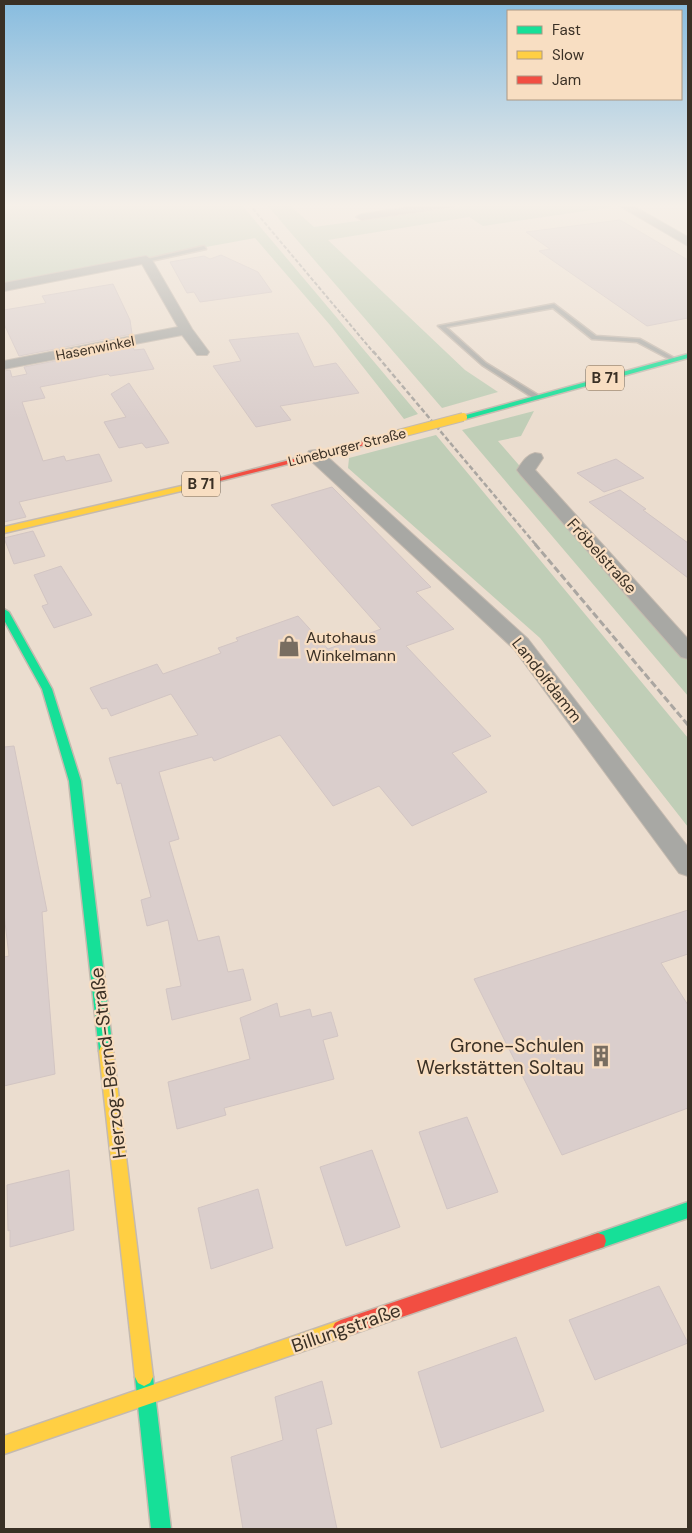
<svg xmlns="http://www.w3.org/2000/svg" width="692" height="1533" font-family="'DM Sans',sans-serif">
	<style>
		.green { fill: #c0ceb7 }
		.building { fill: #dacecc; stroke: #d2c5c3 }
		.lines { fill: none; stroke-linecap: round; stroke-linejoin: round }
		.lane-casing { stroke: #c5baaf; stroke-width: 3 }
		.street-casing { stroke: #c5baaf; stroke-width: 2 }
		.fast-casing { stroke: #c5baaf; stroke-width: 3 }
		.slow-casing { stroke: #c5baaf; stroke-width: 3 }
		.jam-casing { stroke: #c5baaf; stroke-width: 3 }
		.lane { fill: #a8a8a4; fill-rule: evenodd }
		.street { fill: #a8a8a4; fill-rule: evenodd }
		.fast { fill: #16e098; fill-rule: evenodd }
		.slow { fill: #ffcf43; fill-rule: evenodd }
		.jam { fill: #f24e42; fill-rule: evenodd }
		.rail-far2 { stroke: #aaa6a1; stroke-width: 2; stroke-dasharray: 4 2; stroke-linecap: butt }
		.rail-far1 { stroke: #aaa6a1; stroke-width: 2.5; stroke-dasharray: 5 2.5; stroke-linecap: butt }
		.rail { stroke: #aaa6a1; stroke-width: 3; stroke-dasharray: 7 3; stroke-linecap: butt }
		.slow-bridge-casing { stroke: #c5baaf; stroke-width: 10; stroke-linecap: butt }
		.slow-bridge { stroke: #ffcf43; stroke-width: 8 }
		.labels { text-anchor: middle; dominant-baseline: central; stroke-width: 4.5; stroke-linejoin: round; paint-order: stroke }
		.far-street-label { font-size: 14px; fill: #3a3025; stroke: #f8dec2 }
		.shield { fill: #f8dec2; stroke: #736454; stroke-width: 1 }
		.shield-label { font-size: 15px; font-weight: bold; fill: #3a3025 }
		.street-label { font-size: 16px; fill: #3a3025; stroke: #f8dec2 }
		.poi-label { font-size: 16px; fill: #3a3025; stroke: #f8dec2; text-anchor: start }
		.near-poi-label { font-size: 19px; fill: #3a3025; stroke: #f8dec2; text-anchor: end }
		.near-street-label { font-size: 19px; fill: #3a3025; stroke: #f8dec2 }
	</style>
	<rect width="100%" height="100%" fill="#ebddcf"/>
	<g class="green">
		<path d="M4,204H241L418,414L404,419L330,325L255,238L4,284Z"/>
		<path d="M266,204H288L314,227L481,204H608L613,207L483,226L469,217L328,240L465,370L498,392L442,408Z"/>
		<path d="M534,411L521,436L498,441L688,659V696L462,430Z"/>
		<path d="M436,435L688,738V827L540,638L348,468L349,458Z"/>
	</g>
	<g class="building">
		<path d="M620,220L688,260V318L647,326L539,251L550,249L526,232Z"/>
		<path d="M221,255L258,272L272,292L200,302L194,292L187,293L170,262L204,256L210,259Z"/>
		<path d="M113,284L130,320L132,334L19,356L4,324V310L46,303L42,296Z"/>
		<path d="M298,333L314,367L336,363L359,393L280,406L291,420L256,427L213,366L241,361L229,340Z"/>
		<path d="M133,346L134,350L144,349L154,369L110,376L108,374L40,387L45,398L22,402L43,461L64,456L66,461L99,454L112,481L19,502L26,517L4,522V371L10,370L12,377L27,374L24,367Z"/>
		<path d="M129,383L166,438L169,443L146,448L142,443L119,448L104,422L126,417L111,394Z"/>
		<path d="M616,459L644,478L604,492L577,473Z"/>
		<path d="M332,487L431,587L416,592L454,629L406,646L491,736L452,753L487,792L412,826L379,786L333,806L280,735L214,761L212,757L159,772L179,839L169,842L198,941L219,936L228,972L243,969L251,1000L172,1020L166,989L181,986L168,920L147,926L141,900L151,897L121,783L117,784L109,758L198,735L171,694L111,716L107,708L102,709L90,688L157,664L163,674L221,653L218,648L238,641L236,638L298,616L328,649L381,629L271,505Z"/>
		<path d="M620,490L646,509L643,510L688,543V578L589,502Z"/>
		<path d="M33,531L45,556L14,564L4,538Z"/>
		<path d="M61,566L92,615L54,628L42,606L48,604L34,575Z"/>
		<path d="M14,746L47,911L42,912L55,1074L4,1086V957L9,956L4,914V747Z"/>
		<path d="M688,910V954L661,963L688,1005V1108L562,1155L474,979Z"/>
		<path d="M277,1003L280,1017L310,1009L312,1017L331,1012L338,1036L323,1040L334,1079L224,1108L226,1115L177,1129L168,1082L250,1059L240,1018Z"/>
		<path d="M467,1117L498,1192L447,1209L419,1132Z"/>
		<path d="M372,1150L400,1227L346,1246L320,1167Z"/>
		<path d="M69,1170L74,1230L10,1247V1230L8,1231L7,1185Z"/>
		<path d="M258,1189L273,1248L211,1269L198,1208Z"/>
		<path d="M659,1286L688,1343L595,1380L569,1320Z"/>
		<path d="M516,1337L544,1411L441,1448L418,1372Z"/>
		<path d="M322,1381L332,1424L316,1429L337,1529H243L231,1457L283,1440L275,1397Z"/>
	</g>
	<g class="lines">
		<g class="lane-casing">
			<g id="lane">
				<path d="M204,246L206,249L146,262L143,260Z"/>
				<path d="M554,304L596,336L640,339L678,360L673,361L637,342L592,339L553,308L446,327L486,363L538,395V399H535L482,365L438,326Z"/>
			</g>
		</g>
		<g class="street-casing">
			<g id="street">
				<path d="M429,204H458L452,207L362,220L356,217L362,214Z"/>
				<path d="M616,204H630L688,237V246Z"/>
				<path d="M146,256L152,260L192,329L209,352L207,355H197L182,335L4,369V361L178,327L142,264L4,291V283Z"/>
				<path d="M315,450L321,451L528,639L688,847V876L679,873L514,649L309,459L307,455L309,451Z"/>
				<path d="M535,453L541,454L543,458L535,470L688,639V659L681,657L520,474L517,470C522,463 526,455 535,453Z"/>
			</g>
		</g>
		<g class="fast-casing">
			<g id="fast">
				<path d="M688,354V358L466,419L459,417Z"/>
				<path d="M4,609L9,612L52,689L81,781L113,1051L111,1056L106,1058L101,1056L99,1051L69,781L42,689L4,620Z"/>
				<path d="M688,1202V1218L598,1249L592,1247L590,1241L592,1235Z"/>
				<path d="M144,1368L150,1371L153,1377L171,1529H151L135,1377L138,1371Z"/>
			</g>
		</g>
		<g class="slow-casing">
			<g id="slow">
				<path d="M212,479H215V483L4,533V527Z"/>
				<path d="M106,1044L111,1046L113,1051L153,1377L150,1383L144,1386L138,1383L135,1377L99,1051L101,1046Z"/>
				<path d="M341,1320L347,1323L350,1329L347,1335L341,1338L4,1454V1436Z"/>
			</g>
		</g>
		<g class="jam-casing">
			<g id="jam">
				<path d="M398,432H401V436L212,483L208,481Z"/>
				<path d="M598,1233L604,1235L606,1241L604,1247L598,1249L341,1338L335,1335L332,1329L335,1323L341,1320Z"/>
			</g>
		</g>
		<use href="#lane" class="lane"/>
		<use href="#street" class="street"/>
		<use href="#fast" class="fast"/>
		<use href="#slow" class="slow"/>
		<use href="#jam" class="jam"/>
		<path class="rail-far2" d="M249,204L374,353"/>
		<path class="rail-far1" d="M373,351L536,545"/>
		<path class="rail" d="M535,544L688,725"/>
		<g class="slow-bridge-casing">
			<path id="slow-bridge" d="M398,434L463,417"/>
		</g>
		<use href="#slow-bridge" class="slow-bridge"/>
	</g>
	<linearGradient id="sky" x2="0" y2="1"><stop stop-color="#87bcdf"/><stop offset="0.49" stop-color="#f6f0e9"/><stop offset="1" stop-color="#f6f0e9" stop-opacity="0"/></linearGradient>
	<rect width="692" height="419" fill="url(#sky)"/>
	<defs>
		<g id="shop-bare" transform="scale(1.725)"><path d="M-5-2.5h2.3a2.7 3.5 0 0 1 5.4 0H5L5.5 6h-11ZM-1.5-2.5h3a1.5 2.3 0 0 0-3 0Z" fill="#786d60" stroke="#f8dec2" stroke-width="2.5" paint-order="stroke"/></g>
		<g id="building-bare" transform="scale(1.725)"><path d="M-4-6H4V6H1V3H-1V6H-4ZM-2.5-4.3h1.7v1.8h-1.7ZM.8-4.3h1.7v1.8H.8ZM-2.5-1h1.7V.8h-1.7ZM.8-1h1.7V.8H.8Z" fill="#786d60" stroke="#f8dec2" stroke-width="2.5" paint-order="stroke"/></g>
	</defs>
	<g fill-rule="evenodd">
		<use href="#shop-bare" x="289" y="646"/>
		<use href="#building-bare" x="601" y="1056"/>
	</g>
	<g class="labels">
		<g class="far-street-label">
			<text transform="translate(95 348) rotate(-11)">Hasenwinkel</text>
			<text transform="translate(347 447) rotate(-14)">Lüneburger Straße</text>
		</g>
		<g class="shield">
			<rect x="586" y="365.5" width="38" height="25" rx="4"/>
			<rect x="182" y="471.5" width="38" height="25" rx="4"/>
		</g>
		<g class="shield-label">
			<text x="605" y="378">B 71</text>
			<text x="201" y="484">B 71</text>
		</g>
		<g class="street-label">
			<text transform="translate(602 556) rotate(48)">Fröbelstraße</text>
			<text transform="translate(547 680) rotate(52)">Landolfdamm</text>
		</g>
		<g class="poi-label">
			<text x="306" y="637">Autohaus<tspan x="306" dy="18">Winkelmann</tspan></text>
		</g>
		<g class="near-poi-label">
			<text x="584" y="1045">Grone-Schulen<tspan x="584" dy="22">Werkstätten Soltau</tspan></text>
		</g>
		<g class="near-street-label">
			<text transform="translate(108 1063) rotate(-97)">Herzog-Bernd-Straße</text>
			<text transform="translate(346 1328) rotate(-19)">Billungstraße</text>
		</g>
	</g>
	<rect width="692" height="1533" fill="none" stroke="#3a3025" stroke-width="10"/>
	<rect x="507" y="10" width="175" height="90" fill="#f8dec2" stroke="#ac9883"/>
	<rect x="517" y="26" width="25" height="8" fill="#16e098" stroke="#ac9883"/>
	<text x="552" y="35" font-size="15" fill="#3a3025">Fast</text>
	<rect x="517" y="51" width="25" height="8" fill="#ffcf43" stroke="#ac9883"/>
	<text x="552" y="60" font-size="15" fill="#3a3025">Slow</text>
	<rect x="517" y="76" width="25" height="8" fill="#f24e42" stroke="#ac9883"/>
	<text x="552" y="85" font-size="15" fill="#3a3025">Jam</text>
</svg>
